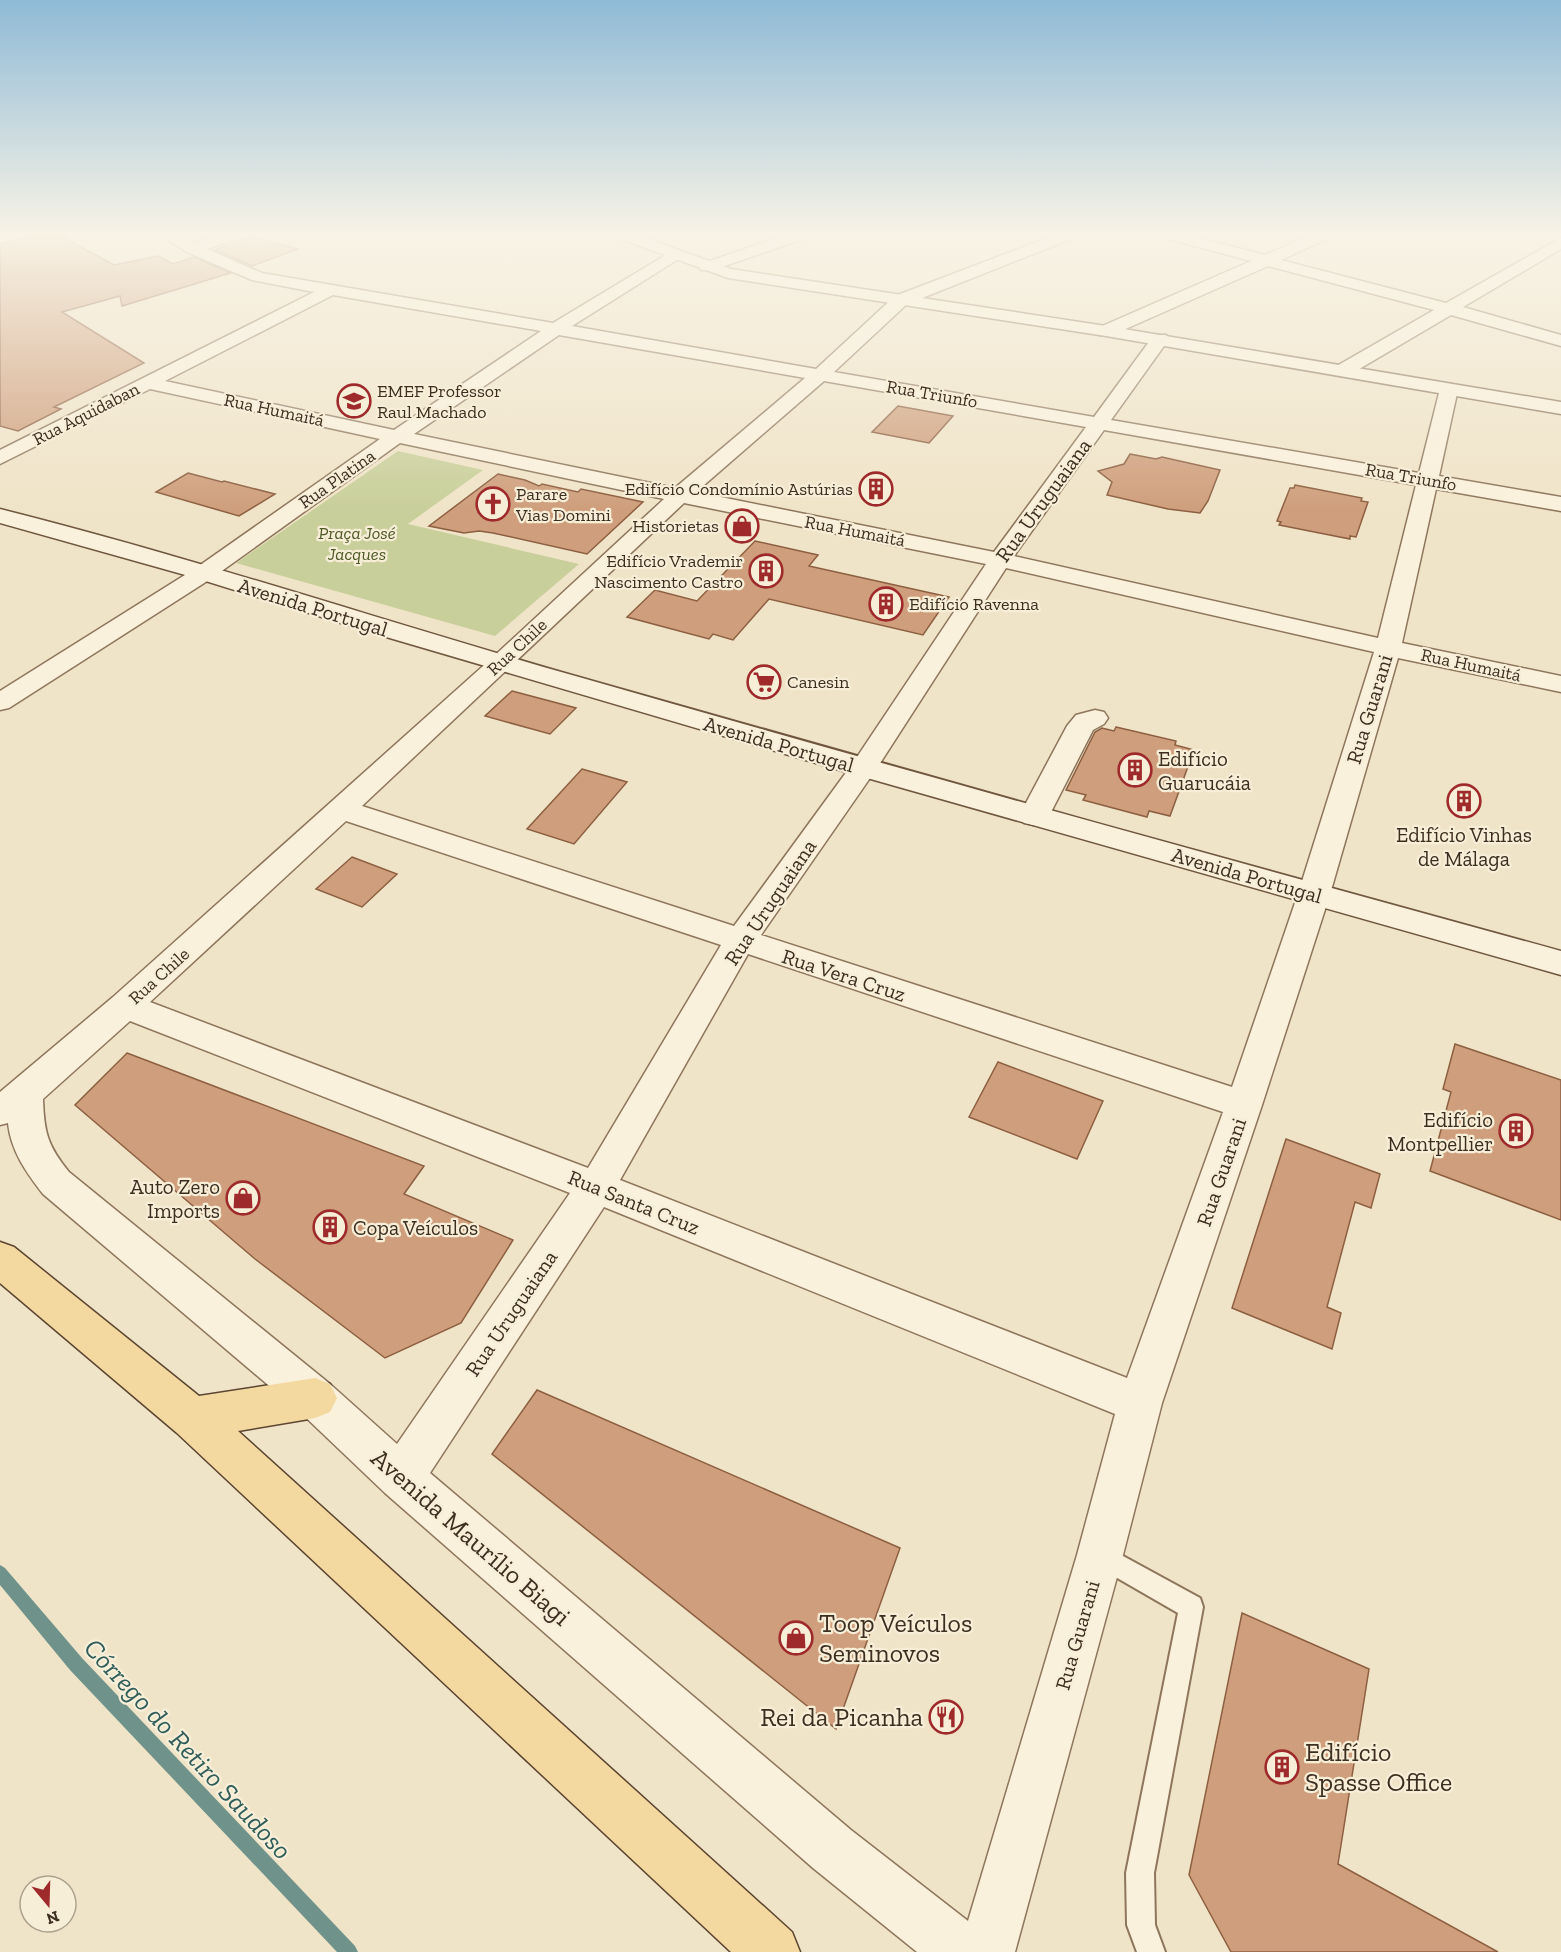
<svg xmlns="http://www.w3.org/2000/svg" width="1561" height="1952" font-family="'Zilla Slab',serif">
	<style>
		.green { fill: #c9cf9b }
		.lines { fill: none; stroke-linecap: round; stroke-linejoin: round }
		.stream { fill: #6f938a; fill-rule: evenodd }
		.building { fill: #cf9f7d; stroke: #8d5f41; stroke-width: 1.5 }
		.service-casing { stroke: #8d765c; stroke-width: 4 }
		.minor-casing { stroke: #8d765c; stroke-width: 3 }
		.tertiary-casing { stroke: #8d765c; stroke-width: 3 }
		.secondary-casing { stroke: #6f573f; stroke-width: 3 }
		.primary-casing { stroke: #5b4430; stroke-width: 3 }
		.service { fill: #faf1dc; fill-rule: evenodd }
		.minor { fill: #faf1dc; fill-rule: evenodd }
		.tertiary { fill: #faf1dc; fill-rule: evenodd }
		.secondary { fill: #faf1dc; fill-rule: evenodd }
		.primary { fill: #f3d9a0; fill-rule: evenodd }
		.labels { text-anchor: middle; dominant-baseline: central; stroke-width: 4.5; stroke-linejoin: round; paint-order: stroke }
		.far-poi-label { font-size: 18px; fill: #3d2e20; stroke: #f7eed8; text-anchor: start }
		.far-street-label { font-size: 18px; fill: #3d2e20; stroke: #f7eed8 }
		.far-park-label { font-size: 18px; font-style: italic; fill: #4d5a26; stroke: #f7eed8 }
		.street-label { font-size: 21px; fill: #3d2e20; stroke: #f7eed8 }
		.poi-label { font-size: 21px; fill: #3d2e20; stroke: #f7eed8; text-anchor: start }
		.near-street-label { font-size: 26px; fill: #3d2e20; stroke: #f7eed8 }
		.near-poi-label { font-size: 26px; fill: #3d2e20; stroke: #f7eed8; text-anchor: start }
		.near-water-label { font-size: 27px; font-style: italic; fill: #2f5d5a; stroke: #f7eed8 }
	</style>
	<rect width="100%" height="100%" fill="#f0e4c8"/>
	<path class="green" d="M398,451L483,470L408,524L579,564L495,636L236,563Z"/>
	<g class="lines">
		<path class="stream" d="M0,1565L5,1568L82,1658L355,1946L358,1952H337L70,1670L0,1585Z"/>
	</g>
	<g class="building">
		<path d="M34,236H61L114,265L158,256L173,264L194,257L231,273L122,306L120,296L62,312L144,363L54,407L61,409L18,431L0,426V244Z"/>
		<path d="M253,237L298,249L252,266L215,250Z"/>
		<path d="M898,406L953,416L929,443L872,432Z"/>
		<path d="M1130,454L1156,459L1162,457L1220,470L1208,501L1200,513L1168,509L1107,495L1112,482L1098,471L1124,464Z"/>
		<path d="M188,473L222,482L224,481L275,494L239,516L156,492Z"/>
		<path d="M498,474L525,480L539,486L542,484L578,492L581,489L643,502L587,554L493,533L479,531L464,533L429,526Z"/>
		<path d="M1295,485L1362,498L1361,501L1368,502L1356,537L1350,536V539L1279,525L1281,522L1277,521L1290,488H1294Z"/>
		<path d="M755,541L818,555L809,566L949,597L923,635L769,599L733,640L713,634L709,639L627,617L655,590L697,601Z"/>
		<path d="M512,691L576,708L550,734L485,716Z"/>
		<path d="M1116,727L1176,741L1175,745L1194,750L1170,816L1149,811L1147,817L1083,800L1086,795L1066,790L1095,732L1102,728L1114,731Z"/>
		<path d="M582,769L627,782L574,844L527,829Z"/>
		<path d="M352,857L397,874L362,907L316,889Z"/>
		<path d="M1455,1044L1561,1080V1220L1430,1171L1451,1092L1443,1089Z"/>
		<path d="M127,1053L424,1166L404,1194L513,1240L461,1323L385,1358L255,1259L75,1105Z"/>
		<path d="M998,1062L1103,1101L1077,1159L969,1117Z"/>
		<path d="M1286,1139L1380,1174L1371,1208L1355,1202L1327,1307L1341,1313L1332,1349L1232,1308Z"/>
		<path d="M537,1390L900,1548L836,1729L492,1454Z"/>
		<path d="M1242,1613L1369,1669L1338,1864L1498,1952H1231L1189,1875Z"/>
	</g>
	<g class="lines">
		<g class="service-casing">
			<path id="service" d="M1101,1544L1200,1598L1203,1607L1154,1873L1155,1925L1165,1952H1137L1127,1925L1126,1873L1178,1613L1093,1564L1089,1556L1093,1548Z"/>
		</g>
		<g class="minor-casing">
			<g id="minor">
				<path d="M162,236H181L194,243L216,236H239L237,239L207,249L262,273L553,323L674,250L680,252L682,255L680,258L572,326L816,369L895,296L1052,236H1073L1071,239L907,304L834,372L1094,417L1154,335H1166L1169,339L1111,420L1419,473L1440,389L1442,385H1456L1458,389L1439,476L1561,497V511L1436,489L1402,643L1561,676V692L1398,658L1330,894L1262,1105L1162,1403L1123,1555L1015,1952H917L813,1868L385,1493L300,1412L43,1194C26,1172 11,1151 8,1123L0,1125V1092L113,997L492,658L664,499L400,443L212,578L9,708L0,710V691L196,568L380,439L150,389L0,464V450L314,292L252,280L187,252ZM333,295L541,331L394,430L165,381ZM559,335L805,378L675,488L414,434ZM824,381L1086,427L994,552L696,492ZM1104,430L1416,485L1378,638L1014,556ZM684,503L986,564L853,763L734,926L362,806ZM1006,568L1374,652L1298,894L1232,1087L761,935L877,768ZM346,821L721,945L588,1168L150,1002ZM748,954L1223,1112L1127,1378L620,1180ZM130,1021L570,1193L397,1444L330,1384L69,1172C48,1146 44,1133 43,1099ZM604,1207L1115,1414L1077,1555L968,1921L851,1830L430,1473Z"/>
				<path d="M782,236H805L803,239L713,270H701L699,267L701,264Z"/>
				<path d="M1166,236H1191L1265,255L1309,236H1329L1327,239L1281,260L1446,303L1561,238V249L1463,307L1561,335V346L1451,315L1349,375H1335L1333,371L1335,367L1434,310L1268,266L1112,335H1100L1097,331L1100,327L1251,261L1168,239Z"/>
				<path d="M1095,710L1104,712L1108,718L1104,724L1093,730L1049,816L1044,823L1034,825L1024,823L1019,816L1067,726L1076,715Z"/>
			</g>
		</g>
		<g class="tertiary-casing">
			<path id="tertiary" d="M619,236H640L731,269L1106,326L1561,402V414L1106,336L728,278L621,239Z"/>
		</g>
		<g class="secondary-casing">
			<path id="secondary" d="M0,509C195,558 386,622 579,677C906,771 1233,861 1561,951V975L853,774L376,634L196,578L0,523Z"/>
		</g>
		<g class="primary-casing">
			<path id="primary" d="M0,1242L14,1247L199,1396L315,1378L330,1384L337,1398L330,1412L315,1418L238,1431L792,1932L800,1952H731L177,1433L0,1283Z"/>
		</g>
		<use href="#service" class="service"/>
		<use href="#minor" class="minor"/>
		<use href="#tertiary" class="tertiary"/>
		<use href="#secondary" class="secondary"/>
		<use href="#primary" class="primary"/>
	</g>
	<linearGradient id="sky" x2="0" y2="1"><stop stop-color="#8fbad6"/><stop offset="0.46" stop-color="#f8f3e6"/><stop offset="1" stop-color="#f8f3e6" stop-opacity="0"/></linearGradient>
	<rect width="1561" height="509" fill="url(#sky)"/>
	<defs>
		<g id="school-ring" transform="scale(1.725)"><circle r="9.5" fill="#f7eed8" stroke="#9e2a2b" stroke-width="1.5"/><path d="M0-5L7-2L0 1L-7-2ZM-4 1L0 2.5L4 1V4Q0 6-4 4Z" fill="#9e2a2b"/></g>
		<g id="building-ring" transform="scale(1.725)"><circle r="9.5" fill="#f7eed8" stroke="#9e2a2b" stroke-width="1.5"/><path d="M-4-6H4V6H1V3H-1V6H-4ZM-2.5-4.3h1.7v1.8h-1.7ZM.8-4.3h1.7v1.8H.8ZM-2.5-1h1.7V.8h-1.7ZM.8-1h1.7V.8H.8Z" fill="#9e2a2b"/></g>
		<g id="church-ring" transform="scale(1.725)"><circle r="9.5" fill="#f7eed8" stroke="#9e2a2b" stroke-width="1.5"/><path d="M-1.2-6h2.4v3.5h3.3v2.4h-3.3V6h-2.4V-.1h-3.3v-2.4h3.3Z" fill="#9e2a2b"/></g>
		<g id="shop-ring" transform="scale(1.725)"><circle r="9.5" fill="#f7eed8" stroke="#9e2a2b" stroke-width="1.5"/><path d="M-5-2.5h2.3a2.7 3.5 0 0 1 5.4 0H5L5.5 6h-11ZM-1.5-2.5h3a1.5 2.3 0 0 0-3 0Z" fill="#9e2a2b"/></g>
		<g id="supermarket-ring" transform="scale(1.725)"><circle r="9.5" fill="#f7eed8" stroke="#9e2a2b" stroke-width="1.5"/><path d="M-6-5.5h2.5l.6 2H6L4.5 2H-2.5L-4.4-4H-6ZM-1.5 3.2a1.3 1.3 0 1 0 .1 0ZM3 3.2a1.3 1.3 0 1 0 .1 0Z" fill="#9e2a2b"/></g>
		<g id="restaurant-ring" transform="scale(1.725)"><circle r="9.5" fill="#f7eed8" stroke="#9e2a2b" stroke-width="1.5"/><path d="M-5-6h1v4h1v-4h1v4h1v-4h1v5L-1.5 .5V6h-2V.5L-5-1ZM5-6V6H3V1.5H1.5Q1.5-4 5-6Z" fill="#9e2a2b"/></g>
	</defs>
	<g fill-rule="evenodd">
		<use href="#school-ring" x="354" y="401"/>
		<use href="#building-ring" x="876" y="489"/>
		<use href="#church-ring" x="493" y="504"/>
		<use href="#shop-ring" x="742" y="526"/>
		<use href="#building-ring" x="766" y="571"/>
		<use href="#building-ring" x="886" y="604"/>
		<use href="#supermarket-ring" x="764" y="682"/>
		<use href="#building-ring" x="1135" y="770"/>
		<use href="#building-ring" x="1464" y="801"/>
		<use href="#building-ring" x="1516" y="1131"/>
		<use href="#shop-ring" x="243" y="1198"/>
		<use href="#building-ring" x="330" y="1227"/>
		<use href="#shop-ring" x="796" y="1638"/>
		<use href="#restaurant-ring" x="946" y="1717"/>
		<use href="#building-ring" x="1282" y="1767"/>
	</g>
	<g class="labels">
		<g class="far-poi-label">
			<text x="377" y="391">EMEF Professor<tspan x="377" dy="21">Raul Machado</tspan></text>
			<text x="853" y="489" text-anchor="end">Edifício Condomínio Astúrias</text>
			<text x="516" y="494">Parare<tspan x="516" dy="21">Vias Domini</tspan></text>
			<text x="719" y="526" text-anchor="end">Historietas</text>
			<text x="743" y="561" text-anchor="end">Edifício Vrademir<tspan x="743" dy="21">Nascimento Castro</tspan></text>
			<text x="909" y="604">Edifício Ravenna</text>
			<text x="787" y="682">Canesin</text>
		</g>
		<g class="far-street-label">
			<text transform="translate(932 394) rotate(10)">Rua Triunfo</text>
			<text transform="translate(274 410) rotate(12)">Rua Humaitá</text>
			<text transform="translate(86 414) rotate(-27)">Rua Aquidaban</text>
			<text transform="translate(1411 477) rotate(10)">Rua Triunfo</text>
			<text transform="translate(337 479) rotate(-35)">Rua Platina</text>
			<text transform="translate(855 531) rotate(11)">Rua Humaitá</text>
			<text transform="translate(517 647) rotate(-43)">Rua Chile</text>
			<text transform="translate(1471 665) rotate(12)">Rua Humaitá</text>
			<text transform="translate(159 976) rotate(-42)">Rua Chile</text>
		</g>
		<g class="far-park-label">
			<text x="357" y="533">Praça José<tspan x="357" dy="21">Jacques</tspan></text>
		</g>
		<g class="street-label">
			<text transform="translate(1043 500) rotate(-54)">Rua Uruguaiana</text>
			<text transform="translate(313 607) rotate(17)">Avenida Portugal</text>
			<text transform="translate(1369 709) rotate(-73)">Rua Guarani</text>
			<text transform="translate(779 744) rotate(16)">Avenida Portugal</text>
			<text transform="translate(1247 875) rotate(16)">Avenida Portugal</text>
			<text transform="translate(770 902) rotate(-56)">Rua Uruguaiana</text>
			<text transform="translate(844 975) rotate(18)">Rua Vera Cruz</text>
			<text transform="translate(1221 1172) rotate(-71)">Rua Guarani</text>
			<text transform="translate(634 1202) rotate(22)">Rua Santa Cruz</text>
			<text transform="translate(511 1313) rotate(-56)">Rua Uruguaiana</text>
			<text transform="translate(1077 1635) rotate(-74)">Rua Guarani</text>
		</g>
		<g class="poi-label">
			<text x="1158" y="758">Edifício<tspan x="1158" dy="24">Guarucáia</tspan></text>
			<text x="1464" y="834" text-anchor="middle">Edifício Vinhas<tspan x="1464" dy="24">de Málaga</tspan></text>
			<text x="1493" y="1119" text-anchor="end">Edifício<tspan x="1493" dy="24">Montpellier</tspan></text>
			<text x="220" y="1186" text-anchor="end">Auto Zero<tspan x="220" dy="24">Imports</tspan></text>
			<text x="353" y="1227">Copa Veículos</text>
		</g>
		<g class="near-street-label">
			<text transform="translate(471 1537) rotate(41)">Avenida Maurílio Biagi</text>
		</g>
		<g class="near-poi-label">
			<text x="819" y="1623">Toop Veículos<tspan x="819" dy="30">Seminovos</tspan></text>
			<text x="923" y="1717" text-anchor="end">Rei da Picanha</text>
			<text x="1305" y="1752">Edifício<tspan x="1305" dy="30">Spasse Office</tspan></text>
		</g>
		<g class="near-water-label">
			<text transform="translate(188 1749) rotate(47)">Córrego do Retiro Saudoso</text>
		</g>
	</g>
	<g transform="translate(48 1904) rotate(161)"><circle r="28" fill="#f7eed8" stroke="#ada18e" stroke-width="1.5"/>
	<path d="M0-4.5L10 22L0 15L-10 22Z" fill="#9e2a2b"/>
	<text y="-9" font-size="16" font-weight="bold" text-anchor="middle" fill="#3d2e20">N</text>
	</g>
</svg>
